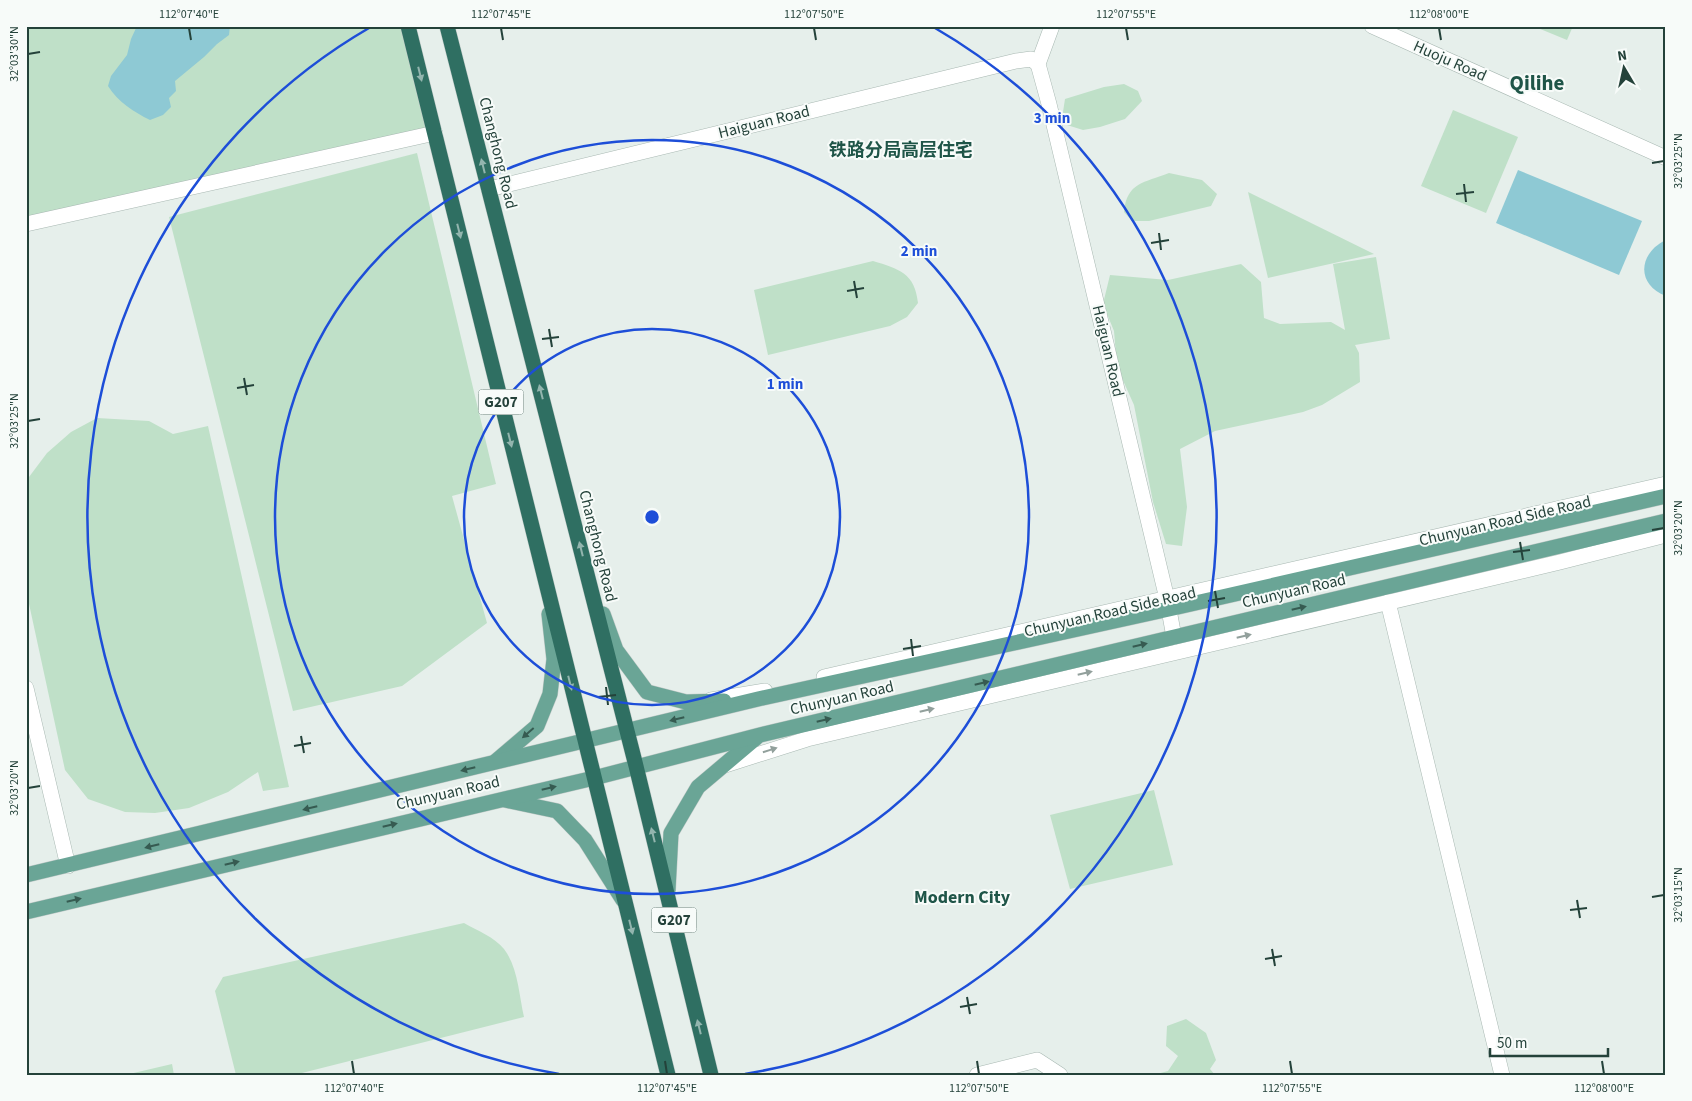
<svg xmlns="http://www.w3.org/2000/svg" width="1692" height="1101" font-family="'Source Sans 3','Noto Sans SC',sans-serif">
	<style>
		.green { fill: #bfe0c8 }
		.water { fill: #8ec9d4 }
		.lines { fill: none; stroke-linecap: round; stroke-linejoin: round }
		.minor-casing { stroke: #a8b8b2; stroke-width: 16 }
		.major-casing { stroke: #c2cac8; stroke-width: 16 }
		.highway-casing { stroke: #c2cac8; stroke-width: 16 }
		.minor { stroke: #fff; stroke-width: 15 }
		.major { stroke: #6aa596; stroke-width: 15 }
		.highway { stroke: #2f6f62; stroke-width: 15 }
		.oneway { fill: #93b5ae }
		.oneway2 { fill: #365b51 }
		.oneway3 { fill: #92a09c }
		.ticks { fill: none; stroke: #24423a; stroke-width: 2 }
		.ring { fill: none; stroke: #1d4ed8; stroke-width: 2.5 }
		.labels { text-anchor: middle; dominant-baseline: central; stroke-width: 4; stroke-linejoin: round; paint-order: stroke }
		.shield { fill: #f7fbf9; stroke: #637a73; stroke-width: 1 }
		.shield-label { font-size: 15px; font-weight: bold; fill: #24423a }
		.street-label { font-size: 16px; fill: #24423a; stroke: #f7fbf9 }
		.neighbourhood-label { font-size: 18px; font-weight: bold; fill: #1f5548; stroke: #f7fbf9 }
		.district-label { font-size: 21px; font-weight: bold; fill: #1f5548; stroke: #f7fbf9 }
		.centre { fill: #1d4ed8; stroke: #f7fbf9; stroke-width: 2.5 }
		.ring-label { font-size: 15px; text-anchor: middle; font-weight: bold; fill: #1d4ed8; stroke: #f7fbf9; stroke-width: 4; stroke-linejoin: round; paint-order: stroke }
		.neatline { fill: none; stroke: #24423a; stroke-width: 2 }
		.ticks-label { font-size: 12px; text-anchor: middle; fill: #24423a }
	</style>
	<rect width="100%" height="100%" fill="#e6efeb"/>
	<g class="green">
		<path d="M26,26H408L435,133L26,224Z"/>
		<path d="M1533,26H1573L1567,40Z"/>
		<path d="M1124,84L1138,91L1142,101L1125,119L1100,127L1083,130L1067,125L1063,112L1065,99L1104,87Z"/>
		<path d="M1453,110L1518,137L1486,213L1421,186Z"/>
		<path d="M417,153L496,484L452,496L487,623L402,686L293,711L169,217Z"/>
		<path d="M1169,173L1202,180L1217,194L1211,206L1149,221H1132L1124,212C1127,182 1144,183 1169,173Z"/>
		<path d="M1248,192L1374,254L1268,278Z"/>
		<path d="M1376,257L1390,339L1355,345L1359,353L1360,382L1322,405L1303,412L1215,431L1180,449L1187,507L1182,546L1166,544L1153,502L1134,405L1117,367L1114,331L1103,304L1110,275L1168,280L1241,264L1261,282L1264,318L1280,324L1331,322L1345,330L1333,264Z"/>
		<path d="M873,261C899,269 915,273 918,303L907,317L890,326L768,355L754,290Z"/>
		<path d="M97,418L149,421L173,434L208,426L289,787L263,791L258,772L228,792L189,808L155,813L125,812L88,799L65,770L26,590V481L47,453L71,432Z"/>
		<path d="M1154,790L1173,865L1070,889L1050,815Z"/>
		<path d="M464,923C478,931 494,937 504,949C518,967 519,995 524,1017L294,1075H236L215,991L223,977Z"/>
		<path d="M1186,1019L1206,1033L1216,1060L1210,1069L1215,1075H1153L1168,1071L1178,1056L1166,1046L1167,1026Z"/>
		<path d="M172,1064L174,1075H125Z"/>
	</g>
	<g class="water">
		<path d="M137,26H230L229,35L217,44L204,57L175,81L176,91L169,98L171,107L163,115L150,120C134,112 118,102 108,86L111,76L127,55L131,39Z"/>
		<path d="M1518,170L1642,221L1619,275L1496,223Z"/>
		<path d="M1666,240V296C1636,285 1638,253 1666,240Z"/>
	</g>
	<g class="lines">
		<g class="minor-casing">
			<g id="minor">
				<path d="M1052,26L1038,64L1049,104L1167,599L1174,637"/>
				<path d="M1372,26L1666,158"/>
				<path d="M489,189L1016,61L1031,59L1038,64"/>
				<path d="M26,224L435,133"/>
				<path d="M1388,602L1502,1075"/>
				<path d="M824,677L1666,484"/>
				<path d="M26,688L68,866"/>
				<path d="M711,700L765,691"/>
				<path d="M725,765L807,739L1560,562L1666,535"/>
				<path d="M977,1075L1037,1060L1060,1075"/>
			</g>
		</g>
		<g class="major-casing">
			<g id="major">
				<path d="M603,614L616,650L647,692L686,702L724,701"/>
				<path d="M496,761L537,726L550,694L554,659L549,614"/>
				<path d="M505,800L557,811L585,840L623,900"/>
				<path d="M26,875L758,699L1169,609L1666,496"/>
				<path d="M668,890L671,833L698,787L756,738"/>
				<path d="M26,912L594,778L760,735L1666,521"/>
			</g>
		</g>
		<g class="highway-casing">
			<g id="highway">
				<path d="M408,26L668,1075"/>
				<path d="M447,26L636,766L711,1075"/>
			</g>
		</g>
		<use href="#minor" class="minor"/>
		<use href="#major" class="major"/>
		<use href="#highway" class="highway"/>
	</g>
	<defs><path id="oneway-solid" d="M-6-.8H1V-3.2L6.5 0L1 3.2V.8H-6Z" transform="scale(1.25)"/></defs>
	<g class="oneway">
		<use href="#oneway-solid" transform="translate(420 74) rotate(76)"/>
		<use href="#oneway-solid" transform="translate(483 166) rotate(-104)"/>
		<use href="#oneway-solid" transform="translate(459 231) rotate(76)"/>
		<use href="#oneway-solid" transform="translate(541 392) rotate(-104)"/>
		<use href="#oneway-solid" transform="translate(510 440) rotate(76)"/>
		<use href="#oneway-solid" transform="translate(581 549) rotate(-104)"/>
		<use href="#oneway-solid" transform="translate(570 683) rotate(76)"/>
		<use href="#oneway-solid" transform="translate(653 835) rotate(-104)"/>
		<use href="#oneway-solid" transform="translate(631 927) rotate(76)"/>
		<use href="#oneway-solid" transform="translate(699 1027) rotate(-104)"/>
	</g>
	<g class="oneway2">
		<use href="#oneway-solid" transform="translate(1299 608) rotate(-13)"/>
		<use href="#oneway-solid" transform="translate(1140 645) rotate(-13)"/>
		<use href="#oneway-solid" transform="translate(982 683) rotate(-13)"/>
		<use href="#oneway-solid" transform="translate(677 719) rotate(166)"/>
		<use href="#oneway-solid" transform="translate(824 720) rotate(-13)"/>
		<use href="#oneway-solid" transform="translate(528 733) rotate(139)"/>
		<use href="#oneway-solid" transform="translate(468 769) rotate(166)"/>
		<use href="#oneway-solid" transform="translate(549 788) rotate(-13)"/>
		<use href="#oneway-solid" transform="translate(310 808) rotate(166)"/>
		<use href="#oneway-solid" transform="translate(390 825) rotate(-13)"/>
		<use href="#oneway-solid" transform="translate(152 846) rotate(166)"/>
		<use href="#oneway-solid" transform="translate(232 863) rotate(-13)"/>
		<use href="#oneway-solid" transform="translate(74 900) rotate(-13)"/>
	</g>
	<g class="oneway3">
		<use href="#oneway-solid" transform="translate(1244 636) rotate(-13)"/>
		<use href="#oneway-solid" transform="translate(1085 673) rotate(-13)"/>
		<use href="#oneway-solid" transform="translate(927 710) rotate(-13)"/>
		<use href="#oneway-solid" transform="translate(770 750) rotate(-18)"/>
	</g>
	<path class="ticks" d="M189,28L191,40M501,28L503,40M814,28L816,40M1126,28L1128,40M1439,28L1441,40M28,54L40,52M1652,163L1664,161M1464,184L1466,202M1456,194L1474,192M1159,233L1161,250M1151,243L1169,240M854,281L857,298M847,291L864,288M549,329L552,347M542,339L559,337M244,378L247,395M237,388L254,385M28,421L40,419M1652,530L1664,528M1520,542L1523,560M1513,552L1530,550M1215,591L1218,608M1208,601L1225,598M911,639L913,656M903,649L921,646M606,687L608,705M598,697L616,695M301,736L304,753M294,746L311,743M28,788L40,786M1652,897L1664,895M1577,900L1580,918M1570,910L1587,908M1272,949L1275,966M1265,959L1282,956M967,997L970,1014M960,1007L977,1004M352,1061L354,1074M665,1061L667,1074M977,1061L979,1074M1290,1061L1292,1074M1602,1061L1604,1074"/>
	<g class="ring">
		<circle cx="652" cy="517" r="188"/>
		<circle cx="652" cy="517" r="377"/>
		<path d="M559 1074A565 565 0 0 1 369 28M935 28A565 565 0 0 1 745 1074"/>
	</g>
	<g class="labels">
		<g class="shield">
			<rect x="478.5" y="389.5" width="45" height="25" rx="4"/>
			<rect x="651.5" y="907.5" width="45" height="25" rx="4"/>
		</g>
		<g class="shield-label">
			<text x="501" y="402">G207</text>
			<text x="674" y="920">G207</text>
		</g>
		<g class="street-label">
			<text transform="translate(1450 61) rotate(24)">Huoju Road</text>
			<text transform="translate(764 122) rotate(-14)">Haiguan Road</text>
			<text transform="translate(498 153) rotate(76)">Changhong Road</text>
			<text transform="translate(1108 351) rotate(77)">Haiguan Road</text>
			<text transform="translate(1505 521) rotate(-13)">Chunyuan Road Side Road</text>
			<text transform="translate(598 546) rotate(76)">Changhong Road</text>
			<text transform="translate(1294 591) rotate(-13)">Chunyuan Road</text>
			<text transform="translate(1110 612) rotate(-13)">Chunyuan Road Side Road</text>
			<text transform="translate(842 698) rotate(-13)">Chunyuan Road</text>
			<text transform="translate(448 793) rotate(-13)">Chunyuan Road</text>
		</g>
		<g class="neighbourhood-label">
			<text x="901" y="150">铁路分局高层住宅</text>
			<text x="962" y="897">Modern City</text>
		</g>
		<g class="district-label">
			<text x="1537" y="83">Qilihe</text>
		</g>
	</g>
	<circle cx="652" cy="517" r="8" class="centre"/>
	<g class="ring-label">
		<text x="1052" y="123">3 min</text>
		<text x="919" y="256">2 min</text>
		<text x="785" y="389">1 min</text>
	</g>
	<rect width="1692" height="1101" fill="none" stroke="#f7fbf9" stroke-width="55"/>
	<g transform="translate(1624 68) rotate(351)" stroke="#f7fbf9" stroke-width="4" paint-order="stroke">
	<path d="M0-4L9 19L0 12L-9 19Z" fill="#24423a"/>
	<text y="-8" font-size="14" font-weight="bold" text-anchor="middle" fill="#24423a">N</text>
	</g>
	<path d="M1490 1048v8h118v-8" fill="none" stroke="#24423a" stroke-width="2.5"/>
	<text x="1497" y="1048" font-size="15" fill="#24423a" stroke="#f7fbf9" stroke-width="4" paint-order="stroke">50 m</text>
	<rect x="28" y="28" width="1636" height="1046" class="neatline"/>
	<g class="ticks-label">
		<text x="189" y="18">112°07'40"E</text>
		<text x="501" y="18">112°07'45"E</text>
		<text x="814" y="18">112°07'50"E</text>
		<text x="1126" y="18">112°07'55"E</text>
		<text x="1439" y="18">112°08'00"E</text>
		<text transform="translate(14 54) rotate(-90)" y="4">32°03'30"N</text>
		<text transform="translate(1678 161) rotate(-90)" y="4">32°03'25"N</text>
		<text transform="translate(14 421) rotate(-90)" y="4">32°03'25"N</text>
		<text transform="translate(1678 528) rotate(-90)" y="4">32°03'20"N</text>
		<text transform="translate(14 788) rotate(-90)" y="4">32°03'20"N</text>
		<text transform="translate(1678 895) rotate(-90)" y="4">32°03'15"N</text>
		<text x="354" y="1092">112°07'40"E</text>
		<text x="667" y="1092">112°07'45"E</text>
		<text x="979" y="1092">112°07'50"E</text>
		<text x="1292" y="1092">112°07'55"E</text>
		<text x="1604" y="1092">112°08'00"E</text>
	</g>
</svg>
